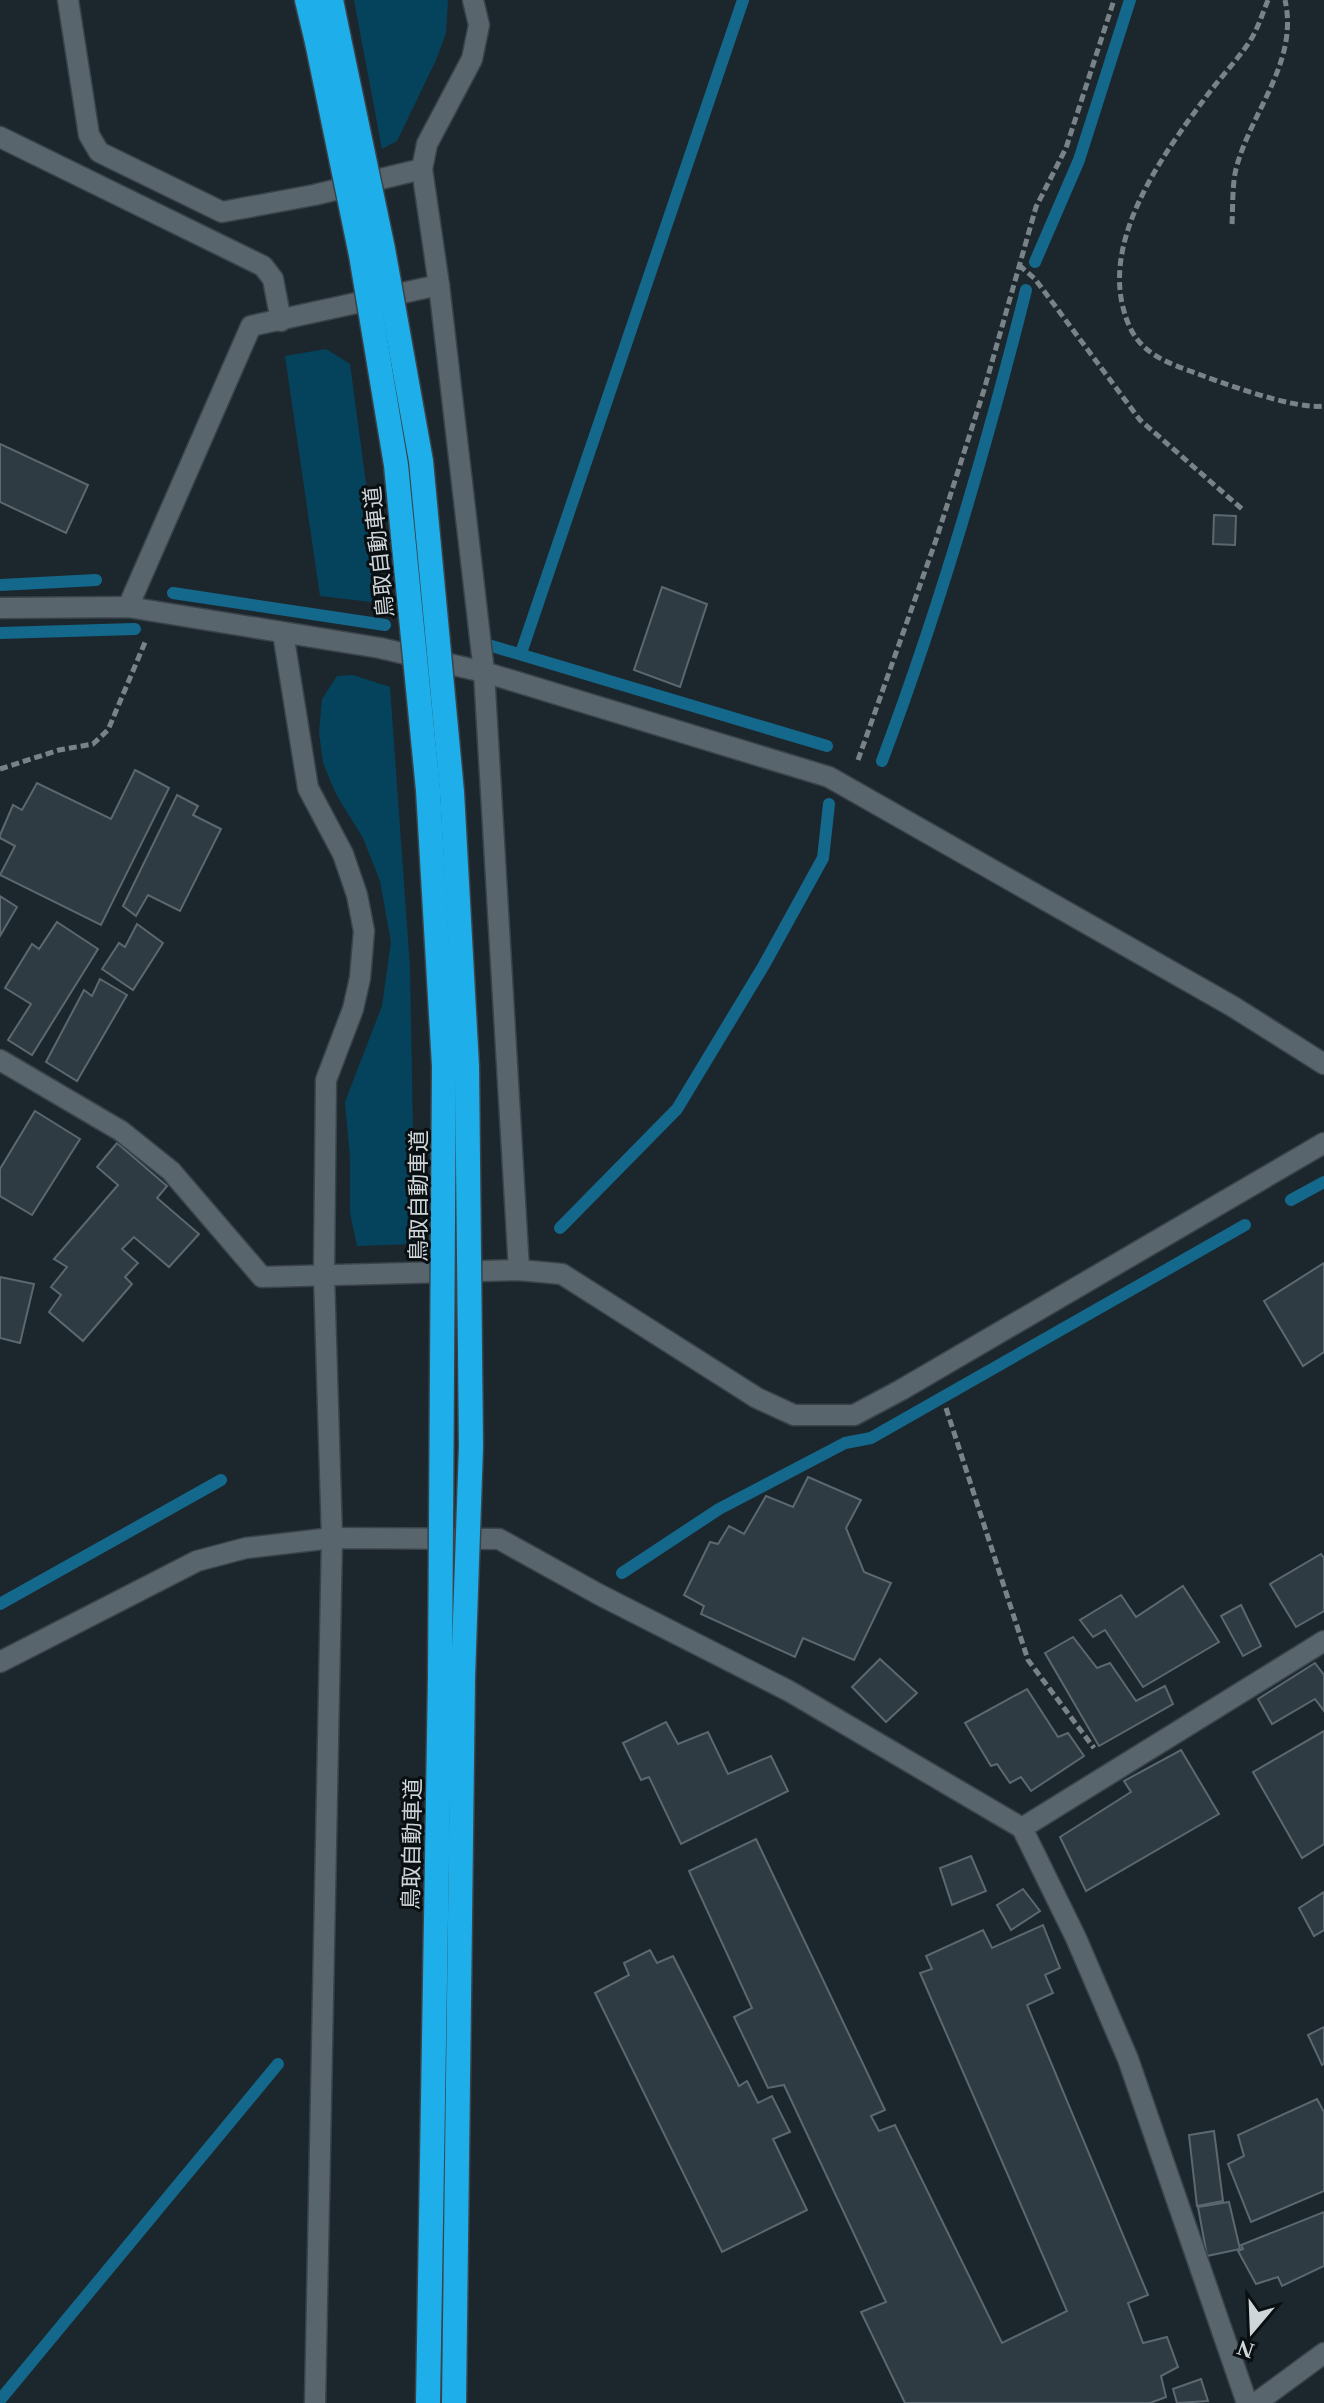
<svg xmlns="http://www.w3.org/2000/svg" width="1324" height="2403" font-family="'Times New Roman','Noto Sans JP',serif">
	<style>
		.green { fill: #05435c }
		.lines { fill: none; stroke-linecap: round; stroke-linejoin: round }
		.stream { stroke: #14688b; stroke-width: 12 }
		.building { fill: #2f3b42; stroke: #5b6870; stroke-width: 2 }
		.street-casing { stroke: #3a4349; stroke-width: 23 }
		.highway-casing { stroke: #3a4349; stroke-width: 27 }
		.path { stroke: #798287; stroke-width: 5; stroke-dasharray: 8 4; stroke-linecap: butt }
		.street { stroke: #58656c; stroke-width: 20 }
		.highway { stroke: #1eaee9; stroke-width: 24 }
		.highway-bridge-casing { stroke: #3a4349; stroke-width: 27; stroke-linecap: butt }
		.highway-bridge { stroke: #1eaee9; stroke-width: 24 }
		.labels { text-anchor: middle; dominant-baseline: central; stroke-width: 6; stroke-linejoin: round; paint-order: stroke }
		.street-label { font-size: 22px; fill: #cfd6da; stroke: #0a0f12 }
	</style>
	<rect width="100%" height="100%" fill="#1c272d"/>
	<g class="green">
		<path d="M354,0H448L446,33L436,60L397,141L382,149Z"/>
		<path d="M326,349L350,364L381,595L371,602L320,596L285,356Z"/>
		<path d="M353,675L390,687L410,968L415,1244L357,1246L350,1213V1157L345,1102L382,1006L391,942L380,881L363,838L336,794L323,763L319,732L322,699L337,676Z"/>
	</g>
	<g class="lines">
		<g class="stream">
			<path d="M1035,262L1079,160L1130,0"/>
			<path d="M0,585L96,580"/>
			<path d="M173,593L385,625"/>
			<path d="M0,633L135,629"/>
			<path d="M485,644L827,746"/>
			<path d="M521,653L743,0"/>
			<path d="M882,761C940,607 986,449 1026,290"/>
			<path d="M1291,1200L1324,1182"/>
			<path d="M560,1228L677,1109L764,965L823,858L829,804"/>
			<path d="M622,1573L719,1509L845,1443L871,1438L1245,1225"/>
			<path d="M0,1604L221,1480"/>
			<path d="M0,2400L278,2064"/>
		</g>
	</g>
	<g class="building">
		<path d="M0,444L88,485L66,533L0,502Z"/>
		<path d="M1214,515L1236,516L1235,545L1213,544Z"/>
		<path d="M662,587L707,604L680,687L634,670Z"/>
		<path d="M135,770L169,788L101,925L0,875L15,846L0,838V835L13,805L22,810L37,783L111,819Z"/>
		<path d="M177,795L198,806L193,815L221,829L180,911L148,895L136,916L123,906Z"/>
		<path d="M0,896L17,907L0,936Z"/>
		<path d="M57,922L98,949L32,1055L8,1040L31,1004L5,988L32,944L39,949Z"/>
		<path d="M137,924L163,943L133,990L102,969L119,943L125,947Z"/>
		<path d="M100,979L127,995L77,1081L46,1062L84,990L92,996Z"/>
		<path d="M35,1111L80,1139L32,1215L0,1196V1169Z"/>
		<path d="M117,1143L167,1186L157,1198L199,1234L169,1267L134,1237L122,1249L138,1263L125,1277L132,1284L83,1341L49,1312L61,1295L51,1287L67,1267L54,1259L118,1185L97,1167Z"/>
		<path d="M1324,1263V1352L1303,1366L1264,1301Z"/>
		<path d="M0,1277L34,1284L20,1343L0,1338Z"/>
		<path d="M808,1477L861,1500L846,1528L864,1572L891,1583L854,1660L803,1638L795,1657L701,1614L704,1606L684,1595L710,1542L718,1544L729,1526L744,1534L766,1496L793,1507Z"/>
		<path d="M1321,1554L1324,1558V1611L1296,1627L1270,1584Z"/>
		<path d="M1183,1586L1219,1642L1143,1687L1105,1630L1093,1637L1080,1620L1121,1595L1136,1617Z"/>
		<path d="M1241,1605L1261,1646L1243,1656L1221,1616Z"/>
		<path d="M1073,1637L1097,1668L1110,1663L1136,1701L1165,1686L1173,1704L1099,1746L1045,1653Z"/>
		<path d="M880,1659L917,1693L886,1722L852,1687Z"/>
		<path d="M1315,1663L1324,1675V1711L1315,1699L1272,1724L1258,1699Z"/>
		<path d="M1027,1689L1058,1737L1068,1733L1084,1756L1031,1791L1021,1777L1010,1783L997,1764L991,1766L965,1723Z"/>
		<path d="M666,1722L678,1744L708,1732L728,1774L771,1756L788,1791L681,1844L649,1777L641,1780L623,1743Z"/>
		<path d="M1324,1731V1844L1302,1858L1253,1772Z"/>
		<path d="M1181,1750L1219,1814L1086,1891L1060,1837L1131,1792L1124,1781Z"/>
		<path d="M756,1839L885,2110L871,2116L879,2131L895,2125L1002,2343L1067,2311L920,1973L932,1969L926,1956L983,1930L992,1948L1043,1925L1060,1968L1045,1975L1053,1993L1027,2005L1148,2295L1128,2303L1143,2343L1167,2337L1178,2367L1161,2376L1166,2397L1150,2403H905L861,2312L886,2302L784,2085L768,2088L734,2017L752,2008L689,1871Z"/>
		<path d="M971,1856L986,1891L952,1905L940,1868Z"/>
		<path d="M1023,1889L1040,1911L1011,1930L997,1905Z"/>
		<path d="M1324,1892V1930L1314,1936L1299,1908Z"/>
		<path d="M650,1950L657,1963L673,1956L739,2086L747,2081L758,2103L772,2096L790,2132L773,2139L807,2210L722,2252L595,1993L629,1975L624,1963Z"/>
		<path d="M1324,2027V2064L1322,2065L1308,2035Z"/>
		<path d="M1317,2099L1324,2112V2191L1251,2222L1228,2164L1244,2156L1238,2135Z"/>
		<path d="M1214,2131L1223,2201L1197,2206L1189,2135Z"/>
		<path d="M1229,2202L1240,2249L1207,2256L1198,2207Z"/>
		<path d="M1324,2212V2266L1282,2286L1278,2277L1256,2284L1238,2251L1243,2249L1241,2245Z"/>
		<path d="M1201,2379L1208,2401L1177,2403L1173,2389Z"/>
	</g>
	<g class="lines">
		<g class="street-casing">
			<g id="street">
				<path d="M68,0L89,135L99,152L222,212L314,195L422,169"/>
				<path d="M473,0L479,25L472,59L427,144L422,169L439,285L484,672L519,1270"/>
				<path d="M0,137L263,266L273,279L281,321"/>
				<path d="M128,607L251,326L439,285"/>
				<path d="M0,608L128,607L380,648L484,672L829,777L1232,1006L1324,1064"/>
				<path d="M283,633L308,788L343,854L357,895L364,931L360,978L353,1009L326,1080L324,1275L332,1538L315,2403"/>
				<path d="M0,1060L121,1131L171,1171L262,1277L519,1270L562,1274L757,1398L794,1415H854L901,1390L1324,1143"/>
				<path d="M0,1662L197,1561L246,1548L332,1538L499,1539L600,1595L789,1691L1022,1828L1076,1938L1128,2059L1247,2403"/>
				<path d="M1022,1828L1324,1641"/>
				<path d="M1256,2403L1324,2353"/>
			</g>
		</g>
		<g class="highway-casing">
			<g id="highway">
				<path d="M307,0L317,42"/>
				<path d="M331,0L339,39"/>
			</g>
		</g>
		<g class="path">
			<path d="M1268,0C1262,15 1257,31 1248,44C1234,64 1217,81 1203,101C1163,154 1107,233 1122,303C1131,345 1151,357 1190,371C1220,382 1294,410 1324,406"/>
			<path d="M1232,224C1233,207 1232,186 1236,169C1251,111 1299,62 1285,0"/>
			<path d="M1019,265L1035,279L1140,420L1242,509"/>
			<path d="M858,760L936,540L984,390L1036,207L1066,148L1114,0"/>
			<path d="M0,769L59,750L93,744L108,730L146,640"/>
			<path d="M946,1408L1028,1660L1094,1748"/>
		</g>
		<use href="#street" class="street"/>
		<use href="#highway" class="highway"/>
		<g class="highway-bridge-casing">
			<g id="highway-bridge">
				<path d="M339,39L383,249L421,461L452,792L467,1066L471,1446L463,1677L454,2403"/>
				<path d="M317,42L361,255L396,465L428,790L444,1066L440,1677L428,2403"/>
			</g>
		</g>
		<use href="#highway-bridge" class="highway-bridge"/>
	</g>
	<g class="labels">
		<g class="street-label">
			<text transform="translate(379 552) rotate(-96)">鳥取自動車道</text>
			<text transform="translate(418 1196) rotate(-90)">鳥取自動車道</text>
			<text transform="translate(412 1844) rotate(-89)">鳥取自動車道</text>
		</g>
	</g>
	<g transform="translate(1252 2331) rotate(199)" stroke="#0a0f12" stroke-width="6" paint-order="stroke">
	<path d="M0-6L14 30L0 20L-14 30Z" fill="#cfd6da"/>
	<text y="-12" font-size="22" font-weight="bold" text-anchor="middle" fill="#cfd6da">N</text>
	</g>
</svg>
